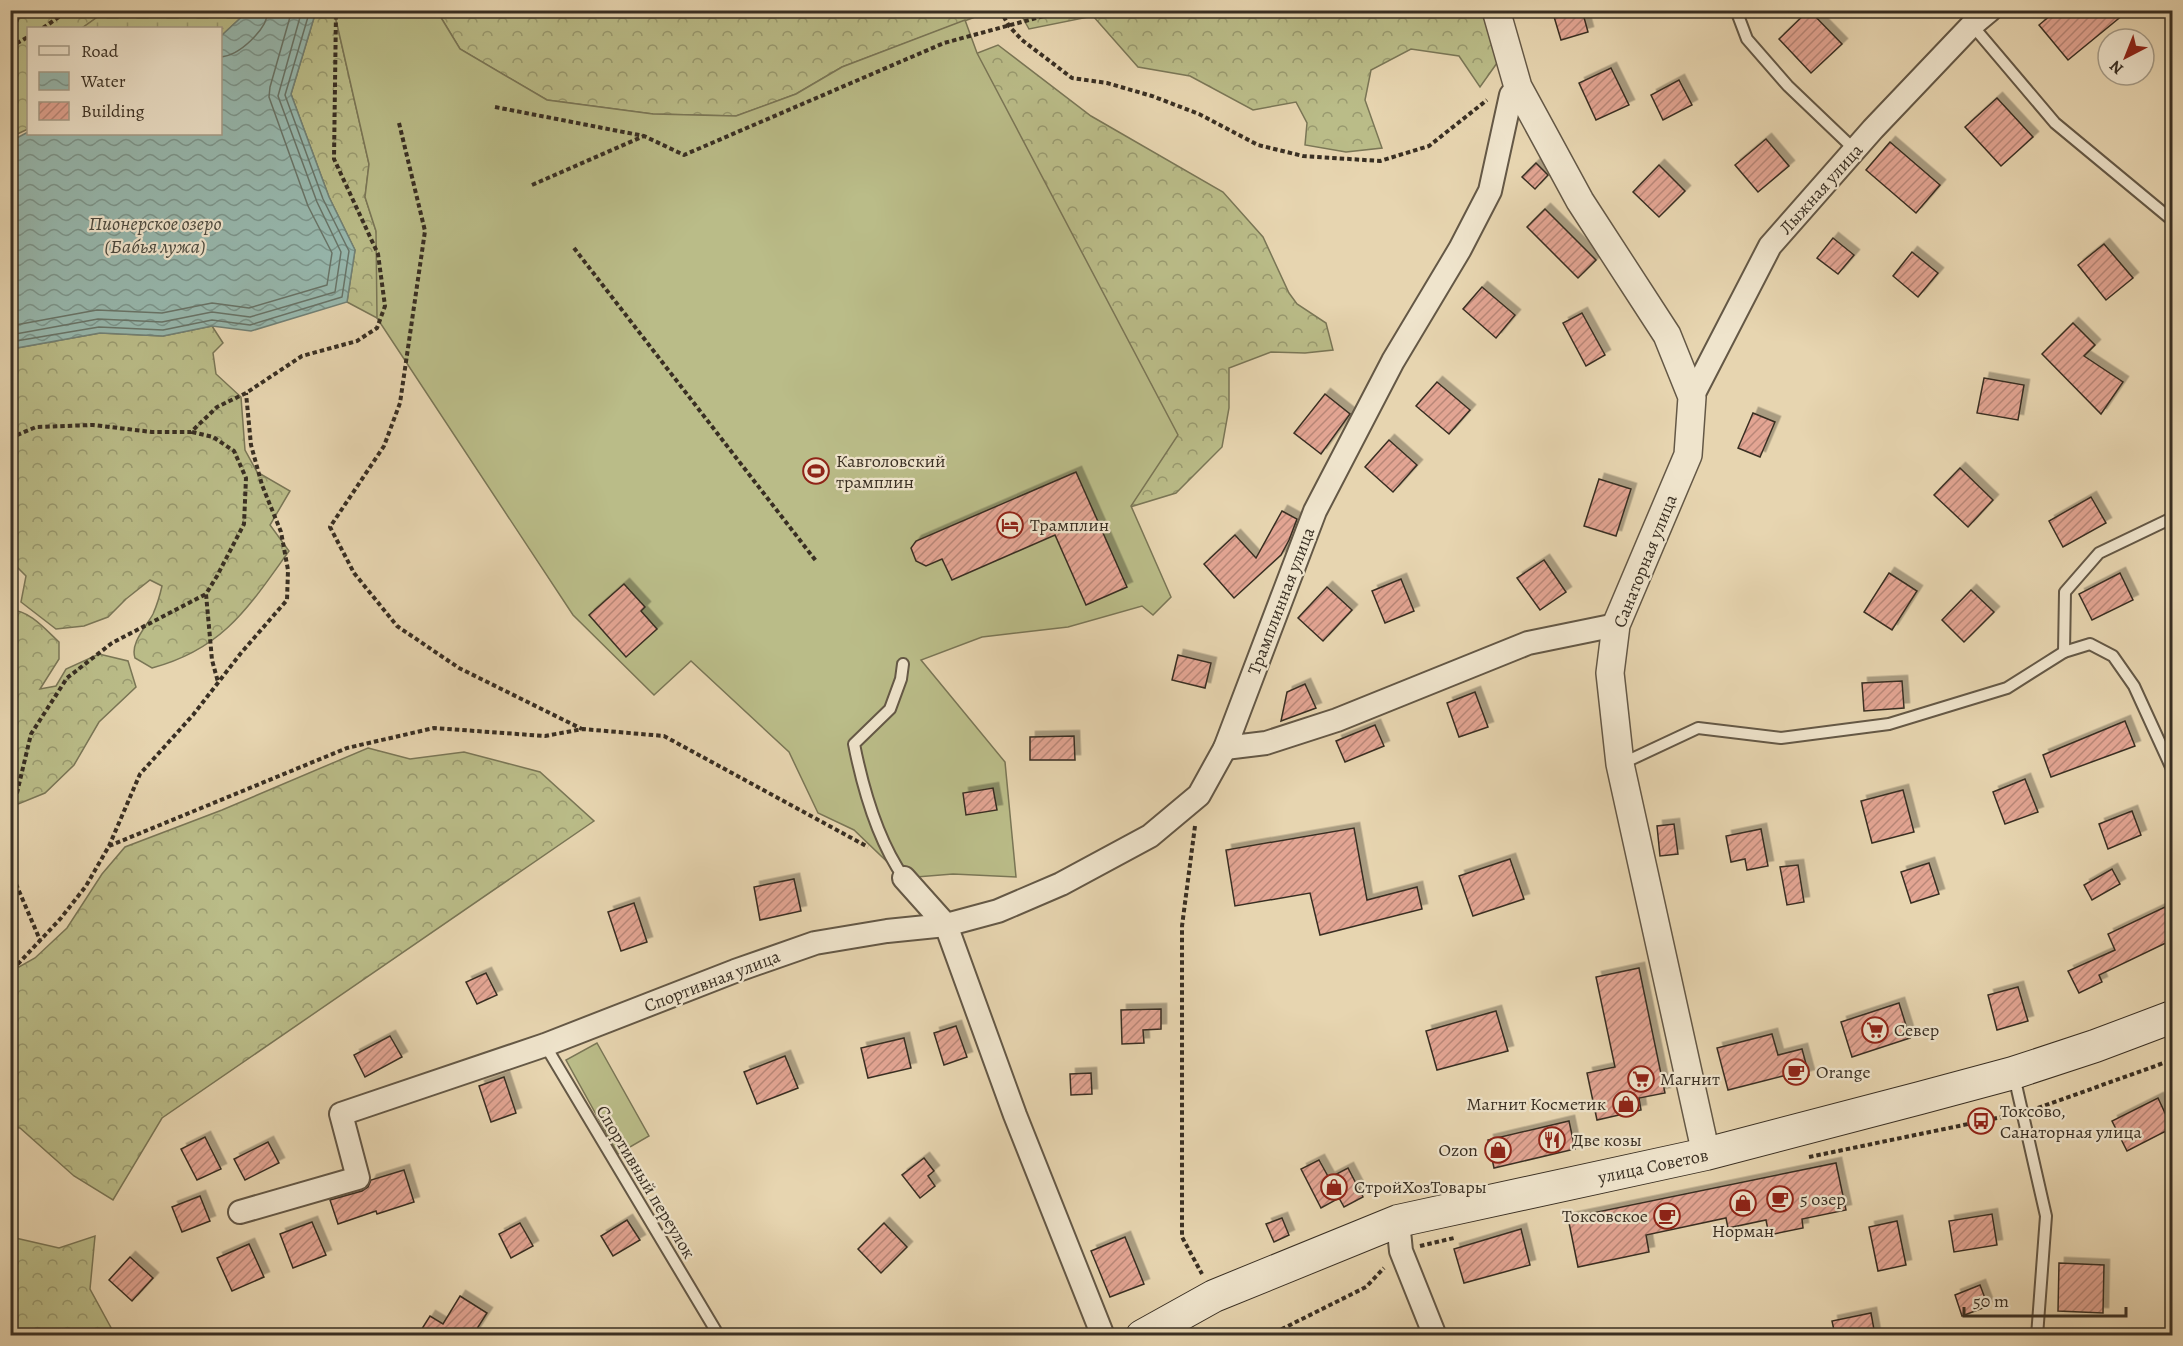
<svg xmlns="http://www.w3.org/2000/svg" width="2183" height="1346" font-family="Alegreya,serif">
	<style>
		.forest { fill: url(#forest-crowns); stroke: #7a7656; stroke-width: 1.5 }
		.wetland { fill: url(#wetland-marsh); stroke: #7a7656; stroke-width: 1.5 }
		.pitch { fill: #babc88; stroke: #7a7656; stroke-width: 1.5 }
		.water { fill: url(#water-waves); stroke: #718176; stroke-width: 1.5 }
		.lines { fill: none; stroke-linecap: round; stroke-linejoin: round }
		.shore { stroke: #687468; stroke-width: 1.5 }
		.building { fill: url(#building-hatch); stroke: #392f23; stroke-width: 1.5; filter: url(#shadow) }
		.service-casing { stroke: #645846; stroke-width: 14 }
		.minor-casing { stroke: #645846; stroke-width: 26 }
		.tertiary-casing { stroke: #645846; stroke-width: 30 }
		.secondary-casing { stroke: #392f23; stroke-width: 34 }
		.path { stroke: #392f23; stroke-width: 4; stroke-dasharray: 4.5 3; stroke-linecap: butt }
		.service { stroke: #efe4cc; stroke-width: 10 }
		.minor { stroke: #efe4cc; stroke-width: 22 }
		.tertiary { stroke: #efe4cc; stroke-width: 27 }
		.secondary { stroke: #efe4cc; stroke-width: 32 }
		.labels { text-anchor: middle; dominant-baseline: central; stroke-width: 4.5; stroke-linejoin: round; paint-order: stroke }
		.street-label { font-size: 18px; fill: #392f23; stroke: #efe4cc }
		.poi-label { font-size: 18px; fill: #392f23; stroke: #efe4cc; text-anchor: start }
		.water-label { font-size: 20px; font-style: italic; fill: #4c4a3f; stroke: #efe4cc }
	</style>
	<defs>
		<pattern id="forest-crowns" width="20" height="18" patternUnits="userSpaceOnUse" patternTransform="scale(1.5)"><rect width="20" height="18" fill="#babc88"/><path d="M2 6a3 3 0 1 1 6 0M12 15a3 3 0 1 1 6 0" fill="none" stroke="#98996f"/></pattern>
		<pattern id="wetland-marsh" width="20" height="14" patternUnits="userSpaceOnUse" patternTransform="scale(1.5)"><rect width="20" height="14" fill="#babc88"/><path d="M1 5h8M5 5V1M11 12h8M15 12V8" fill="none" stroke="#98996f"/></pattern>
		<pattern id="water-waves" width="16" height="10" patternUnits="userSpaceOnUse" patternTransform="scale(1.5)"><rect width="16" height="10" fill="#97b8ae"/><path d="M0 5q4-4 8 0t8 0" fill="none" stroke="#7c968d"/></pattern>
		<pattern id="building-hatch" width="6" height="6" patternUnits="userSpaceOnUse" patternTransform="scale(1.5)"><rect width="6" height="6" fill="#e3a593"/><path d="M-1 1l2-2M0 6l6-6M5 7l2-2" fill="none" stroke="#b98778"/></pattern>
		<filter id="shadow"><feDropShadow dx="5.5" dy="-5.5" stdDeviation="0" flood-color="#0004"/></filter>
	</defs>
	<rect width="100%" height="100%" fill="#e7d5b0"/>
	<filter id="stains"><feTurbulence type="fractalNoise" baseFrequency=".00333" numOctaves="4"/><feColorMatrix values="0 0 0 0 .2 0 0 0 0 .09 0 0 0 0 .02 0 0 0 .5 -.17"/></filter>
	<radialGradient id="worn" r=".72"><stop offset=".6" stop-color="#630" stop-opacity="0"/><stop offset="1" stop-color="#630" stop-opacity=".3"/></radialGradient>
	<g class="forest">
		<path d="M11,11H106L82,28H28V129L11,137Z"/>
		<path d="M316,11H334L369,164L365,197L376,231L391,295L377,318L347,302L355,250L329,197L291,94Z"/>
		<path d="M437,11H991L842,67L796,94L736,116L653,114L547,100L460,49Z"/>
		<path d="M1019,11H1482L1497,63L1480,87L1459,56L1411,49L1371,70L1365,100L1382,148L1346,152L1305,145L1307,123L1296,102L1253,110L1190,76L1138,67L1093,16L1029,29Z"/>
		<path d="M998,45L1091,116L1223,192L1263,237L1289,293L1297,304L1326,323L1333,350L1305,353L1271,352L1229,368V408L1222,447L1176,493L1130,507L952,63Z"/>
		<path d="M212,326L223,343L213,353L216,374L241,397L245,450L257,472L290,491L270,525L289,551C248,608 223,649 152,668L135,658C130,643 146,627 153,614C157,605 160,595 162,586L150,580L126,599L108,617L84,626L56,629L21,602L26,576L13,563L11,566V349L100,333L163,336Z"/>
		<path d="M11,610C29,610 46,630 59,642V659L40,689L56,686L66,669L99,654L128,661L136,687L99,722L74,765L45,793L11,807Z"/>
		<path d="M368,748L410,759L464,752L540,772L594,821L162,1118L113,1200L74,1176L20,1128L11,1127V956L19,967L35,958L67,928L102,874L125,847L222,810Z"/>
		<path d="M95,1236L90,1289L115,1335H11V1237L59,1248Z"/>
	</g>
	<path class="wetland" d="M106,11H248L221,36L220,28H82Z"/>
	<g class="pitch">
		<path d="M334,11H437L460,49L547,100L653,114L736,116L796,94L842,67L965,20L977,53L1178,435L1131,506L1171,597L1153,615L1142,606L1068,627L982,637L921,660L1005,762L1016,877L953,874L904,878L854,830L818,813L789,752L691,661L654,695L573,615L377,318L376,231L365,197L369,164Z"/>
		<path d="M597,1043L649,1136L618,1154L566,1060Z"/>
	</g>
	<path class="water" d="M248,11H316L291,94L329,197L355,250L347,302L251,331L212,326L163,336L100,333L11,349V141L28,132V134H220L221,36Z"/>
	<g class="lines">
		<g class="shore">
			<path d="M220,57C239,56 268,29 268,10"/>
			<path d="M10,326L97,310L162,313L212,303L249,308L327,285L332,253L308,206L269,97L270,87L292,10"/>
			<path d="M10,335L98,319L162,322L212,312L250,317L335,292L341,252L317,202L278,96L302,10"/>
			<path d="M10,342L99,327L163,330L212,320L250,325L342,297L349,251L323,199L285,95L310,10"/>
		</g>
	</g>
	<g class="building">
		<path d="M1552,10H1582L1588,32L1561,40Z"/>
		<path d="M1809,10L1842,44L1811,73L1779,39Z"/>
		<path d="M2057,10H2129L2068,60L2039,25Z"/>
		<path d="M1611,68L1629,105L1596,120L1579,83Z"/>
		<path d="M1679,80L1692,105L1663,120L1651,95Z"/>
		<path d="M1997,98L2033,137L2001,166L1965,127Z"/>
		<path d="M1766,139L1789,166L1758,192L1735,165Z"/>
		<path d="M1890,142L1940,185L1916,213L1866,170Z"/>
		<path d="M1536,163L1548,175L1535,189L1522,177Z"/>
		<path d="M1659,165L1685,191L1659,217L1633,192Z"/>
		<path d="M1545,209L1596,260L1578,278L1527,227Z"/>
		<path d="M1833,238L1854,255L1838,274L1817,258Z"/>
		<path d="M2104,244L2133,278L2106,300L2078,265Z"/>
		<path d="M1912,252L1938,273L1918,297L1893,276Z"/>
		<path d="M1482,287L1515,315L1496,338L1463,309Z"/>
		<path d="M1582,313L1605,355L1586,366L1563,323Z"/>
		<path d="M2073,323L2095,345L2084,356L2123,382L2101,414L2042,354Z"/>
		<path d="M1984,378L2024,385L2018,420L1977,413Z"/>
		<path d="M1437,382L1470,410L1449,434L1416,406Z"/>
		<path d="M1325,394L1350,414L1321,454L1294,433Z"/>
		<path d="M1753,413L1775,422L1760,457L1738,448Z"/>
		<path d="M1389,440L1417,465L1393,492L1365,467Z"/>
		<path d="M1960,468L1993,500L1968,527L1934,495Z"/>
		<path d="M1076,472L1127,587L1086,605L1055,535L952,580L942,559L926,566L916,561L911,548L916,541Z"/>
		<path d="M1599,479L1631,489L1616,536L1584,526Z"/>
		<path d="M2091,497L2106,523L2063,547L2049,521Z"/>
		<path d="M1282,511L1297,519L1289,540L1281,555L1234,598L1204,564L1235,535L1256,558Z"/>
		<path d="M1544,560L1566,592L1540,610L1517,578Z"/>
		<path d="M1889,573L1917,591L1892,630L1864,612Z"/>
		<path d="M2120,573L2133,600L2092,620L2079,594Z"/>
		<path d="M1401,579L1414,611L1385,623L1372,591Z"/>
		<path d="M624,584L645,607L641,611L657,629L626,657L589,615Z"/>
		<path d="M1327,587L1352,610L1323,641L1298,618Z"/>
		<path d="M1971,590L1994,612L1964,642L1942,620Z"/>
		<path d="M1178,655L1211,663L1205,688L1172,680Z"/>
		<path d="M1902,681L1904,708L1864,711L1862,683Z"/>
		<path d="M1305,684L1316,708L1281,721L1287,692Z"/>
		<path d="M1475,692L1488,727L1459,737L1447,703Z"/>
		<path d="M2125,721L2135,746L2051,777L2043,755Z"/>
		<path d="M1375,725L1384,746L1345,762L1336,741Z"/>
		<path d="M1074,736L1075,760H1030V737Z"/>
		<path d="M2025,779L2038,812L2005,824L1993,792Z"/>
		<path d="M993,788L997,810L966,815L963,793Z"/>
		<path d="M1903,790L1914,832L1872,843L1861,801Z"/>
		<path d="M2132,811L2141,835L2108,849L2099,824Z"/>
		<path d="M1674,824L1678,854L1660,856L1657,826Z"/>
		<path d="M1354,828L1367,900L1417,887L1422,909L1320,935L1310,893L1235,906L1226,850Z"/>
		<path d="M1761,829L1768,866L1747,870L1745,859L1731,862L1726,836Z"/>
		<path d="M1510,859L1524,899L1473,916L1459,876Z"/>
		<path d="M1929,863L1939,894L1911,903L1901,872Z"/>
		<path d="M1798,865L1804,902L1787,905L1780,867Z"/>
		<path d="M2112,869L2120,884L2092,900L2084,885Z"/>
		<path d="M794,879L801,911L760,920L754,887Z"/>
		<path d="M634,903L647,942L621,951L608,912Z"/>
		<path d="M2165,907L2172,923V940L2099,975L2102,982L2079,993L2068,971L2115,950L2108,934Z"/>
		<path d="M1639,968L1665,1093L1639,1098L1641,1110L1597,1120L1587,1073L1615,1067L1596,977Z"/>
		<path d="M486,973L497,995L477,1004L466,982Z"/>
		<path d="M2018,987L2028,1021L1997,1030L1988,995Z"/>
		<path d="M1899,1003L1910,1038L1852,1057L1841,1022Z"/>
		<path d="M1161,1009V1029L1143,1030L1144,1043L1122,1044L1121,1010Z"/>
		<path d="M1496,1011L1508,1051L1437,1070L1426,1031Z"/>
		<path d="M956,1026L967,1057L944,1065L934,1033Z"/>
		<path d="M1772,1034L1778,1055L1802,1049L1809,1075L1789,1081L1787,1075L1728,1090L1717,1048Z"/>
		<path d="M390,1036L402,1057L365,1077L354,1055Z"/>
		<path d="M904,1038L911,1068L868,1078L861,1048Z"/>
		<path d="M785,1056L798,1088L757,1104L744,1072Z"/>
		<path d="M1091,1073L1092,1094L1071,1095L1070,1074Z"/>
		<path d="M504,1077L516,1113L491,1122L479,1086Z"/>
		<path d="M2158,1098L2172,1128L2127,1151L2112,1121Z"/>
		<path d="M1569,1121L1575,1149L1494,1168L1488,1140Z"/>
		<path d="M205,1137L221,1169L197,1180L181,1149Z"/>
		<path d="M268,1142L279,1163L245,1180L234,1159Z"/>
		<path d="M924,1158L934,1171L928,1176L935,1186L920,1198L902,1175Z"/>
		<path d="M1319,1160L1329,1178L1348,1168L1363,1197L1344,1207L1339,1198L1321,1208L1301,1169Z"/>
		<path d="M1836,1163L1846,1210L1802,1219L1803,1228L1769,1235L1766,1220L1728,1228L1726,1218L1646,1235L1649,1252L1578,1267L1568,1218Z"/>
		<path d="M404,1170L414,1202L377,1214L376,1211L338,1224L330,1200L362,1191L368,1187L371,1180Z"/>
		<path d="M200,1196L210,1221L182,1232L172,1207Z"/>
		<path d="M1992,1214L1997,1245L1954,1252L1949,1221Z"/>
		<path d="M1282,1218L1289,1235L1274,1242L1266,1224Z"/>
		<path d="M627,1220L640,1240L613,1256L601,1236Z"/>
		<path d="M1897,1221L1906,1265L1878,1271L1869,1227Z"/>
		<path d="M312,1222L326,1255L293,1268L280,1234Z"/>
		<path d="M520,1223L533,1246L511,1258L499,1234Z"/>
		<path d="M884,1223L907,1247L881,1273L858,1249Z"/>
		<path d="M1521,1229L1530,1265L1464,1283L1454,1249Z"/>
		<path d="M1125,1237L1144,1284L1110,1297L1091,1251Z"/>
		<path d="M249,1244L264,1277L232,1291L217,1258Z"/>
		<path d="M130,1257L153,1278L132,1301L109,1280Z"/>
		<path d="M2059,1263L2104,1265L2103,1313L2058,1311Z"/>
		<path d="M1980,1285L1988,1306L1962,1316L1955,1295Z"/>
		<path d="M460,1296L487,1313L473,1335H418L430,1316L443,1324Z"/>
		<path d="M1871,1313L1875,1335H1835L1832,1321Z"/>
	</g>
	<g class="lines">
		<g class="service-casing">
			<g id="service">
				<path d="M1736,10L1747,39L1788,86L1855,150"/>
				<path d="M1972,25L2055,123L2172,220"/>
				<path d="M2064,652L2090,644L2113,656L2134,686L2172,769"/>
				<path d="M903,664L901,679L890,709L854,744C863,789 878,841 904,878"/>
				<path d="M1621,764L1698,728L1781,738L1889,724L2007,688L2064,652L2065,592L2099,553L2172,518"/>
				<path d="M545,1045L719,1336"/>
				<path d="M2014,1076L2046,1216L2037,1336"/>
			</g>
		</g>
		<g class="minor-casing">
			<g id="minor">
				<path d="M1518,87L1511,95L1490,191L1460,249L1393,361L1315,511L1225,748L1266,743L1337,720L1528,643L1616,625"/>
				<path d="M1692,397L1770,246L1873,129L1972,25L1990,10"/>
				<path d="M904,878L946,925L1015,1115L1103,1336"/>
				<path d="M240,1212L358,1178L341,1114L545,1045L735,971L815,943L887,931L946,925L998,911L1061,884L1150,836L1199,795L1225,748"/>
				<path d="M1398,1221L1401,1251L1435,1336"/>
			</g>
		</g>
		<g class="tertiary-casing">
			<path id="tertiary" d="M1496,10L1518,87L1580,201L1667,335L1692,397L1688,455L1616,625L1610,673L1620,764L1706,1154"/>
		</g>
		<g class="secondary-casing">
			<path id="secondary" d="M1142,1336L1214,1296L1398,1221L1706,1154L1920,1098L2013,1073L2095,1046L2172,1017"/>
		</g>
		<g class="path">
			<path d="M1000,10L1009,26L1022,40L1072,78L1107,83L1152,96L1199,114L1258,145L1303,156L1380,161L1429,146L1487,100"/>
			<path d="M43,28L69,10"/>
			<path d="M10,43L20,10"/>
			<path d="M10,47L28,37"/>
			<path d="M495,107L644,136L684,155L944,43L1066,10"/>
			<path d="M399,123L425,231L400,403L384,446L330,527L354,573L397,626L459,668L582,729"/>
			<path d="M532,185L644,136"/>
			<path d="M574,248L816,561"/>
			<path d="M192,432L213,437L234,451L246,478L244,524L217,576L206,594L212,660L218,682"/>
			<path d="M10,438L36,427L93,425L152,432H191L217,407L246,393L302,356L357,341L377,328L385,306L378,254L334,159L336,10"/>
			<path d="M1195,826L1182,926V1237L1202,1274"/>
			<path d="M10,836L14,833L16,797L31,734L67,678L112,643L206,594"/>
			<path d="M109,846L347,748L434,728L545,736L583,729L664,736L868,847"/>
			<path d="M10,870L40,940"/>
			<path d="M10,966L19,963L61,918L86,886L109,846L140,774L193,715L241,653L287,600L288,570L281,532L262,485L251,445L246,393"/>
			<path d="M2038,1108L2172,1060"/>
			<path d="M1809,1157L2007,1116"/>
			<path d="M1420,1246L1454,1238"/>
			<path d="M1268,1336L1366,1287L1384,1268"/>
		</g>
		<use href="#service" class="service"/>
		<use href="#minor" class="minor"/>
		<use href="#tertiary" class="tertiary"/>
		<use href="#secondary" class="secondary"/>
	</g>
	<defs>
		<g id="stadium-ring" transform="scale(1.35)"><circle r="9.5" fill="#efe4cc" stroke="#8f2418" stroke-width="1.5"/><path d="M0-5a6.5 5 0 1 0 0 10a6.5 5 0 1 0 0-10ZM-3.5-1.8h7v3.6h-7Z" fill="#8f2418"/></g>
		<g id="hotel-ring" transform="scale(1.35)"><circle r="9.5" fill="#efe4cc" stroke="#8f2418" stroke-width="1.5"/><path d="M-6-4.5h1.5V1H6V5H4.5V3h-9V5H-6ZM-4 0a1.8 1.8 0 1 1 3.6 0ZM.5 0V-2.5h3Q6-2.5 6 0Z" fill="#8f2418"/></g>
		<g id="supermarket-ring" transform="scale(1.35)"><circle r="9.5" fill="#efe4cc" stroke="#8f2418" stroke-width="1.5"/><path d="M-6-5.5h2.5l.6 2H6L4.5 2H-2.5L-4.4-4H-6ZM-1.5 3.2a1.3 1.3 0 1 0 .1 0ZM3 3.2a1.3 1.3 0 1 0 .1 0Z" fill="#8f2418"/></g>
		<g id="cafe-ring" transform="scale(1.35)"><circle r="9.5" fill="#efe4cc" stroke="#8f2418" stroke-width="1.5"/><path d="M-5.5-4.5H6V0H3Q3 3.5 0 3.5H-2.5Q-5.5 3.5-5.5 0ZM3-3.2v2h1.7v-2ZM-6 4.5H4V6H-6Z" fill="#8f2418"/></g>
		<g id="shop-ring" transform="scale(1.35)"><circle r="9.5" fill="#efe4cc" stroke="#8f2418" stroke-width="1.5"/><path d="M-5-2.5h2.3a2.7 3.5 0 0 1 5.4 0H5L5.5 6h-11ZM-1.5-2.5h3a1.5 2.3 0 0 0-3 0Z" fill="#8f2418"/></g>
		<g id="bus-ring" transform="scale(1.35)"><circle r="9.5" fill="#efe4cc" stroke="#8f2418" stroke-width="1.5"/><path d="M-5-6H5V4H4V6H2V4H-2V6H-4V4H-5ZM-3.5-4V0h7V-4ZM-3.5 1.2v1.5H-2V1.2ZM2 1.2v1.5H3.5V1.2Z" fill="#8f2418"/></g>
		<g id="restaurant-ring" transform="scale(1.35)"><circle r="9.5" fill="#efe4cc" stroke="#8f2418" stroke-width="1.5"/><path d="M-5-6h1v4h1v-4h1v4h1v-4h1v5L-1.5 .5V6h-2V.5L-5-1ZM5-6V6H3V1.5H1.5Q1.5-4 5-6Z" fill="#8f2418"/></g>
	</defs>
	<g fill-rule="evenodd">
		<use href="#stadium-ring" x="816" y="471"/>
		<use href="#hotel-ring" x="1010" y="525"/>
		<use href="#supermarket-ring" x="1875" y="1030"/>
		<use href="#cafe-ring" x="1796" y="1072"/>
		<use href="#supermarket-ring" x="1641" y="1079"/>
		<use href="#shop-ring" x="1626" y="1104"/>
		<use href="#bus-ring" x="1981" y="1121"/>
		<use href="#restaurant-ring" x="1552" y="1140"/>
		<use href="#shop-ring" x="1498" y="1150"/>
		<use href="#shop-ring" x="1334" y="1187"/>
		<use href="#cafe-ring" x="1780" y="1199"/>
		<use href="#shop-ring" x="1743" y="1203"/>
		<use href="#cafe-ring" x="1667" y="1216"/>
	</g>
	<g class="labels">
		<g class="street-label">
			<text transform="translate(1821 189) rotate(-48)">Лыжная улица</text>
			<text transform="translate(1645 561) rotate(-68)">Санаторная улица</text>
			<text transform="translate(1281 601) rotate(-69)">Трамплинная улица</text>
			<text transform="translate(712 981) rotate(-21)">Спортивная улица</text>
			<text transform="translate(1653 1166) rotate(-12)">улица Советов</text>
			<text transform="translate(646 1182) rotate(59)">Спортивный переулок</text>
		</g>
		<g class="poi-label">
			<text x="836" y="461">Кавголовский<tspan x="836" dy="21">трамплин</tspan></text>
			<text x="1030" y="525">Трамплин</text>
			<text x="1894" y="1030">Север</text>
			<text x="1816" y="1072">Orange</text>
			<text x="1660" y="1079">Магнит</text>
			<text x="1606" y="1104" text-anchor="end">Магнит Косметик</text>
			<text x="2000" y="1111">Токсово,<tspan x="2000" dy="21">Санаторная улица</tspan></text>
			<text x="1572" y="1140">Две козы</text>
			<text x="1478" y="1150" text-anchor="end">Ozon</text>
			<text x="1354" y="1187">СтройХозТовары</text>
			<text x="1800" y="1199">5 озер</text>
			<text x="1648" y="1216" text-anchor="end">Токсовское</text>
			<text x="1743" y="1231" text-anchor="middle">Норман</text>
		</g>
		<g class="water-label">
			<text x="155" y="223">Пионерское озеро<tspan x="155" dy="23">(Бабья лужа)</tspan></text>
		</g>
	</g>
	<rect width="2183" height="1346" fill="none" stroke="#e7d5b0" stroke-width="36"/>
	<rect x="12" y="12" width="2159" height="1322" fill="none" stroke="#392f23" stroke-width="3"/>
	<rect x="18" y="18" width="2147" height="1310" fill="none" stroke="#392f23" stroke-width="1.5"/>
	<rect x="27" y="27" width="195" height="108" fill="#efe4cc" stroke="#a69c88" stroke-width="1.5"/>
	<rect x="39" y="46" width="30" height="9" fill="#efe4cc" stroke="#a69c88" stroke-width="1.5"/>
	<text x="81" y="57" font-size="18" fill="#392f23">Road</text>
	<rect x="39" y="72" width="30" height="18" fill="url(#water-waves)" stroke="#a69c88" stroke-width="1.5"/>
	<text x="81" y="87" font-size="18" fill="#392f23">Water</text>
	<rect x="39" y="102" width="30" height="18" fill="url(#building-hatch)" stroke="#a69c88" stroke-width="1.5"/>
	<text x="81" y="117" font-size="18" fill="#392f23">Building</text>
	<g transform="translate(2126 57) rotate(222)"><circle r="28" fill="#efe4cc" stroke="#a69c88" stroke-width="1.5"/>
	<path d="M0-4.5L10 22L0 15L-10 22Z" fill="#8f2418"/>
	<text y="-9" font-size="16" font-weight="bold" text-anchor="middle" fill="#392f23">N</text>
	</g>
	<path d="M1964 1307v9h162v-9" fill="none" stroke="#392f23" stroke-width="3"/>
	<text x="1973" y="1307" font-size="18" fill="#392f23" stroke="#efe4cc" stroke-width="4.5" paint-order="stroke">50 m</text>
	<rect width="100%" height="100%" filter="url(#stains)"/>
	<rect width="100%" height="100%" fill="url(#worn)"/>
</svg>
